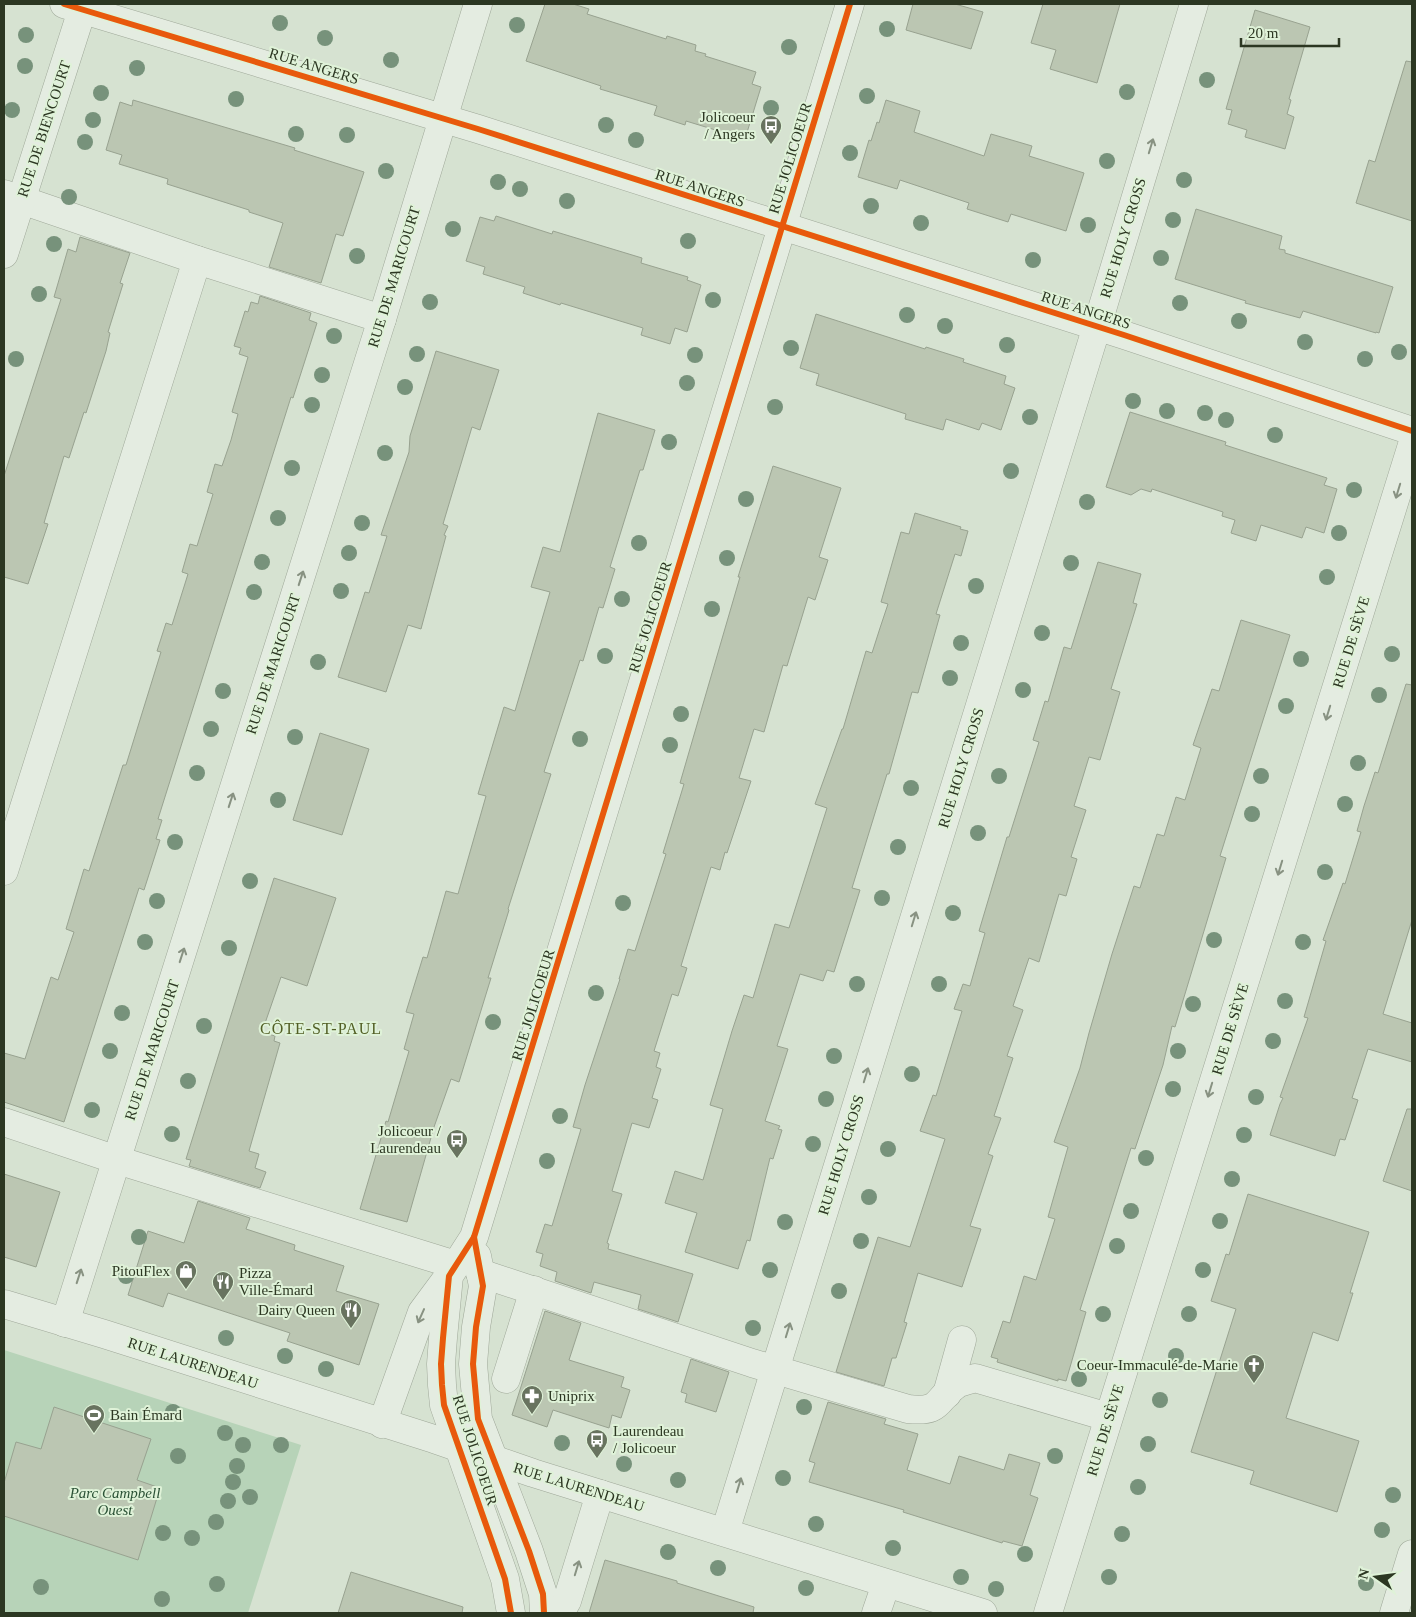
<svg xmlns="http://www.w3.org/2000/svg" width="1416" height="1617" font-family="Georgia,serif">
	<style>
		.green { fill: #b7d3b8 }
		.building { fill: #bbc6b2; stroke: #98a290 }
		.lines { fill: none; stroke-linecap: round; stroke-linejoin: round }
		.minor-casing { stroke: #9fa899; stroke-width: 29 }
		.minor { stroke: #e4ece1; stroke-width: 28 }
		.cycleway-casing { stroke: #dff2d8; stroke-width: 9 }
		.cycleway { stroke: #e8590c; stroke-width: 6 }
		.tree { fill: #77927b }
		.oneway { stroke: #889282 }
		.labels { text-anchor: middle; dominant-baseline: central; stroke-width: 4; stroke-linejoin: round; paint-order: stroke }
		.street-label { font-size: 15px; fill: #2c3722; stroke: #dff2d8 }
		.poi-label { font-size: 15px; fill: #2c3722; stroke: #dff2d8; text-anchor: end }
		.park-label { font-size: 15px; font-style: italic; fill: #2a5135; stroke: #dff2d8 }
		.neighbourhood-label { font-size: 16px; letter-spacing: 1px; fill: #525f25; stroke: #dff2d8 }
	</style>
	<rect width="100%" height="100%" fill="#d6e2d1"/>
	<path class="green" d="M4,1350L301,1445L248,1613H4Z"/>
	<g class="building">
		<path d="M545,4H573L589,9L587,14L666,39L667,36L696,45L695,51L706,54L705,56L756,72L752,84L761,87L745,139L686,121L685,125L654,115L657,106L600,89L601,86L526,61Z"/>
		<path d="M913,4H955L983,12L971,49L906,30Z"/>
		<path d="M1043,4H1120L1097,83L1050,69L1056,50L1031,43Z"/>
		<path d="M1255,10L1310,27L1289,99L1291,100L1287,114L1294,117L1285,149L1245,137L1247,130L1228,124L1232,110L1226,109Z"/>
		<path d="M1406,61L1412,62V221L1356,203L1369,160L1375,162Z"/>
		<path d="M133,100L295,148L294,150L364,172L343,236L336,234L321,283L269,267L283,223L249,212V210L167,184L168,179L119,164L122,155L106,150L120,102L132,106Z"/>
		<path d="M886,100L920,111L914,132L984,156L991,134L1032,146L1029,156L1084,173L1066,231L1011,214L1008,222L967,209L969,203L900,180L897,189L858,177L869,140L871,141L877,122L879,123Z"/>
		<path d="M1196,209L1282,236L1279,249L1285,250V253L1393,287L1379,333L1376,332V333L1303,311L1300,318L1245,303L1246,301L1175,279Z"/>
		<path d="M496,216L552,234L553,231L642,258L641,263L688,277L687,280L701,285L687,332L675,328L670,344L641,335L643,328L561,303L560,305L523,293L525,287L483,274L485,267L466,261L480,217L494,221Z"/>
		<path d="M80,237L130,253L120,283L123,284L108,332L110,333L106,351L86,413L84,412L69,458L64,456L44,523L48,524L28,584L4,577V476L61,299L54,297L68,249L76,252Z"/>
		<path d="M260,296L311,313L309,320L317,323L293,398L291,397L158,819L162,820L156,839L160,840L144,890L139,888L64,1122L4,1102V1053L25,1059L51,977L58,980L74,932L66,929L84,869L89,871L123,765H126L161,652L157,651L166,623L172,625L188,574L182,572L190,544L197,546L213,494L207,492L215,464L222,466L231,440L238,414L232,412L248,357L239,354L241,348L234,346L245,311L248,312L251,302L258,304Z"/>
		<path d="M816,314L925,349L926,347L964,359L963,362L1006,376L1004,384L1015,388L1001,430L982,423L979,430L946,419L943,430L905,419L906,414L816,385L819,374L800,368Z"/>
		<path d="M436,351L499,370L480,430L472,427L443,524L448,526L444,535L446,536L421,629L408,625L386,692L338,677L365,592L369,593L387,536L381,535L409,452L410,436Z"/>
		<path d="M1130,412L1226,442L1225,445L1327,478L1324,485L1337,489L1324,533L1306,527L1302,538L1261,525L1256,541L1231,533L1235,520L1222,516L1223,512L1152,489L1151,492L1141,489L1131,495L1106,487Z"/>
		<path d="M598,413L655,430L643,470H640L610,567L615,569L603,608L599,607L583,661L580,660L544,772L551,774L508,909L509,910L488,978H491L459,1082L451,1079L434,1127L407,1222L360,1209L386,1121L388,1122L409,1051L404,1049L414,1014L406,1012L423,957L427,958L446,891L458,894L486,796L478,794L504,707L515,711L550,592L531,587L543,547L560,552Z"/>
		<path d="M773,466L841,488L819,557L828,560L815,600L808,597L787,666L783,665L764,732L754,729L739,778L751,781L727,853L725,852L720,870L711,867L681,966L687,968L678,996L672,994L654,1051L660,1053L656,1067L661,1069L652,1098L658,1100L649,1128L632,1123L612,1191L622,1194L607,1243L609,1244L608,1249L693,1274L678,1322L638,1309L641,1295L594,1282L591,1293L555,1281L557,1272L540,1266L543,1254L536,1252L545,1224L552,1226L581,1129L573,1127L585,1085L620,979H619L628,949L635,951L666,854L663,853L684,784L680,783L740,577H738Z"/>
		<path d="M915,513L961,527L960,529L968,531L961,556L955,554L936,614L940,615L918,693L912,692L889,774H887L852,888L860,890L834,972L827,970L823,981L800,974L777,1046L788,1049L765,1121L780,1126L778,1129L782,1130L773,1159L770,1158L750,1241L747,1240L738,1269L685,1252L697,1213L665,1203L675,1171L703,1180L723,1109L710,1105L732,1031L744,995L753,998L775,924L789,928L827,808L815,804L842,729H843L866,651L872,653L880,628L888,604L881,602L901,532L909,534Z"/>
		<path d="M1098,562L1141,574L1133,603L1137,604L1111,689L1120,692L1100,760L1089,757L1074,806L1086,810L1071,857L1077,859L1066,896L1059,894L1039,962L1029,958L1013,1006L1023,1010L1007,1056L1013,1058L994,1116L1001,1118L988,1154L993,1156L970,1226L981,1229L962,1287L918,1273L904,1322L907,1323L896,1358H892L884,1386L836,1372L878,1237L910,1247L945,1139L920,1131L933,1095L936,1096L962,1011L954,1009L963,984L970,986L985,933L979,931L1007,837H1009L1039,742L1033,740L1045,701L1048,702L1064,647L1071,649Z"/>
		<path d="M1241,620L1290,635L1220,856L1226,858L1175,1027L1172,1026L1163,1065L1135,1149L1131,1148L1080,1310L1086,1312L1066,1381L1058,1379V1381L997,1362L998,1359L991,1357L1003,1321L1010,1323L1024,1276L1036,1280L1055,1219L1048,1217L1068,1147L1054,1142L1080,1068L1089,1033L1112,954L1134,886L1140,888L1157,834L1164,836L1176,797L1185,800L1201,748L1193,745L1212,689L1219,691Z"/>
		<path d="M1406,684L1412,685V920L1383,1014L1412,1023V1062L1368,1049L1352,1098L1358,1100L1345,1140L1340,1139L1335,1156L1270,1135L1280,1104L1283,1098L1280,1097L1308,1018L1304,1017L1326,941L1323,940L1343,883L1345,884L1361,832L1357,831L1364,806L1375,772L1378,773Z"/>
		<path d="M320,733L369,749L342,835L293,820Z"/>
		<path d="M274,878L336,898L307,986L281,977L262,1032L275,1036L274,1041L280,1043L249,1151L259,1154L255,1168L266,1172L260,1188L189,1166L191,1160L186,1159Z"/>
		<path d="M1407,1109H1412V1191L1383,1181Z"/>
		<path d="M4,1174L60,1192L36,1267L4,1257Z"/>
		<path d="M1248,1194L1369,1232L1350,1293H1353L1338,1341L1313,1332L1286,1418L1359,1441L1337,1512L1250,1484L1254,1471L1191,1452L1236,1309L1211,1301L1226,1254L1229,1255Z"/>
		<path d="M198,1201L250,1218L246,1229L295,1245L294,1250L344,1266L336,1291L379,1304L359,1365L287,1341L290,1333L168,1293L163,1307L128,1295L148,1231L184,1243Z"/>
		<path d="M545,1311L581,1323L569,1360L624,1377L621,1387L630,1390L621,1418L612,1415L609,1428L553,1410L547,1427L512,1415Z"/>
		<path d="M691,1359L729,1372L716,1412L685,1402L687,1394L681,1392Z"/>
		<path d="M828,1402L886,1419L884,1424L918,1434L907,1470L950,1484L959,1456L1004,1470L1009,1454L1040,1463L1030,1495L1038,1498L1022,1546L1003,1541L1002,1543L903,1512L904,1510L809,1482L815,1463L809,1461Z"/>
		<path d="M54,1407L151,1439L137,1480L160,1488L138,1560L4,1516V1483L16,1442L41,1449Z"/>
		<path d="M605,1560L677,1581V1583L754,1607L753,1613H589Z"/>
		<path d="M351,1572L463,1607L462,1613H338Z"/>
	</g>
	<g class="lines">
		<g class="minor-casing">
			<g id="minor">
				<path d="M64,4L478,129L1124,335L1412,431"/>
				<path d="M4,194L197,260L382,319"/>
				<path d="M4,254L84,4"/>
				<path d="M4,871L197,260"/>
				<path d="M4,1122L117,1160L456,1265"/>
				<path d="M477,1256L483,1286L476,1327L473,1364L478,1419L529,1551L543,1594L544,1613"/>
				<path d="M480,1273L752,1363L908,1409C944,1413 935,1398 959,1383C964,1381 970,1380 975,1378L1108,1417"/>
				<path d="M4,1304L104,1334L434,1439L533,1473L983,1613"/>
				<path d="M65,1323L382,319L478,4"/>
				<path d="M506,1379L534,1290"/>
				<path d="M947,1394L962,1340"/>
				<path d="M382,1424L422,1312L448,1277"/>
				<path d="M725,1532L1097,326L1194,4"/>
				<path d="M511,1613L505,1579L444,1405L442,1385L441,1364L443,1338L449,1276L474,1237L850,4"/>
				<path d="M560,1613L567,1601L600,1494"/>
				<path d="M876,1613L886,1584"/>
				<path d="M1048,1613L1412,445"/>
				<path d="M1394,1613L1412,1554"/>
			</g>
		</g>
		<use href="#minor" class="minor"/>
		<g class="cycleway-casing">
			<g id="cycleway">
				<path d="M64,4L478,129L1124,335L1412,431"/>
				<path d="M474,1237L483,1286L476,1327L473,1364L478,1419L529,1551L543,1594L544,1613"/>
				<path d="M511,1613L505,1579L444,1405L442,1385L441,1364L443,1338L449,1276L474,1237L850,4"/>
			</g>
		</g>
		<use href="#cycleway" class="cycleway"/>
	</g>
	<g class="tree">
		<circle cx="280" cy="23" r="8"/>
		<circle cx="517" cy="25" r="8"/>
		<circle cx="887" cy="29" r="8"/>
		<circle cx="26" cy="35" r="8"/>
		<circle cx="325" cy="38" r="8"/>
		<circle cx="789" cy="47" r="8"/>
		<circle cx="391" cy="60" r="8"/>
		<circle cx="25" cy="66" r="8"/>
		<circle cx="137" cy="68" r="8"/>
		<circle cx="1207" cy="80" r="8"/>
		<circle cx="1127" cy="92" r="8"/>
		<circle cx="101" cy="93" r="8"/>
		<circle cx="867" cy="96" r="8"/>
		<circle cx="236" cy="99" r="8"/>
		<circle cx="771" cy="108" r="8"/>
		<circle cx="12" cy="110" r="8"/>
		<circle cx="93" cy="120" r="8"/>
		<circle cx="606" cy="125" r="8"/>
		<circle cx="296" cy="134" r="8"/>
		<circle cx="347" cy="135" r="8"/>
		<circle cx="636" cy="140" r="8"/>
		<circle cx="85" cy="142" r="8"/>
		<circle cx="850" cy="153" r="8"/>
		<circle cx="1107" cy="161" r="8"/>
		<circle cx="386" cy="171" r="8"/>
		<circle cx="1184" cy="180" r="8"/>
		<circle cx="498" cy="182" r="8"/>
		<circle cx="520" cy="189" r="8"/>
		<circle cx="69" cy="197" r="8"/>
		<circle cx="567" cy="201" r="8"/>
		<circle cx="871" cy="206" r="8"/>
		<circle cx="1173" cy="220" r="8"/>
		<circle cx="921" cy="223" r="8"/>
		<circle cx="1088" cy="225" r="8"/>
		<circle cx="453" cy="229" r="8"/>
		<circle cx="688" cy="241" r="8"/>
		<circle cx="54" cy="244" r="8"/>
		<circle cx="357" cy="256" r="8"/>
		<circle cx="1161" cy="258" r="8"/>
		<circle cx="1033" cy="260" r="8"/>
		<circle cx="39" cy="294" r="8"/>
		<circle cx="713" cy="300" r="8"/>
		<circle cx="430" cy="302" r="8"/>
		<circle cx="1180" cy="303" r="8"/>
		<circle cx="907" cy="315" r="8"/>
		<circle cx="1239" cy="321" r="8"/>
		<circle cx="945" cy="326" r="8"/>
		<circle cx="334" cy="336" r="8"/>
		<circle cx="1305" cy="342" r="8"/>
		<circle cx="1007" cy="345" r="8"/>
		<circle cx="791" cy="348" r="8"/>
		<circle cx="1399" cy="352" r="8"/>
		<circle cx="417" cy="354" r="8"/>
		<circle cx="695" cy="355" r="8"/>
		<circle cx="16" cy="359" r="8"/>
		<circle cx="1365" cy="359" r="8"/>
		<circle cx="322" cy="375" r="8"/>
		<circle cx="687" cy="383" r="8"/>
		<circle cx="405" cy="387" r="8"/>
		<circle cx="1133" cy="401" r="8"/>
		<circle cx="312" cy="405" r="8"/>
		<circle cx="775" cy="407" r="8"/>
		<circle cx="1167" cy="411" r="8"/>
		<circle cx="1205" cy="413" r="8"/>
		<circle cx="1030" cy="417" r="8"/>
		<circle cx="1226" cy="420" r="8"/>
		<circle cx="1275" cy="435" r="8"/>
		<circle cx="669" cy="442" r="8"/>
		<circle cx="385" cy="453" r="8"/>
		<circle cx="292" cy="468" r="8"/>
		<circle cx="1011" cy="471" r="8"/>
		<circle cx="1354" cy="490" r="8"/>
		<circle cx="746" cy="499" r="8"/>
		<circle cx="1087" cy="502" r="8"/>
		<circle cx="278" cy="518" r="8"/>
		<circle cx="362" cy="523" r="8"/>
		<circle cx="1339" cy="533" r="8"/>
		<circle cx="639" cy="543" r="8"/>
		<circle cx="349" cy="553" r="8"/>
		<circle cx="727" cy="558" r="8"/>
		<circle cx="262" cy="562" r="8"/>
		<circle cx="1071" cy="563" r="8"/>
		<circle cx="1327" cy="577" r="8"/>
		<circle cx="976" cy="586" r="8"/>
		<circle cx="341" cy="591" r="8"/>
		<circle cx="254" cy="592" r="8"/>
		<circle cx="622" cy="599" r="8"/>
		<circle cx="712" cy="609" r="8"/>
		<circle cx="1042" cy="633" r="8"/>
		<circle cx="961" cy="643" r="8"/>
		<circle cx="1392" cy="654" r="8"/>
		<circle cx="605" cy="656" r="8"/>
		<circle cx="1301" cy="659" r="8"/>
		<circle cx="318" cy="662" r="8"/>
		<circle cx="950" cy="678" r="8"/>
		<circle cx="1023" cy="690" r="8"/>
		<circle cx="223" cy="691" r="8"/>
		<circle cx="1379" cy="695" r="8"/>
		<circle cx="1286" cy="706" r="8"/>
		<circle cx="681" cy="714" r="8"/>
		<circle cx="211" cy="729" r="8"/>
		<circle cx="295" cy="737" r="8"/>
		<circle cx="580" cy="739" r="8"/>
		<circle cx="670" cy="745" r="8"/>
		<circle cx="1358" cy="763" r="8"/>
		<circle cx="197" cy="773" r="8"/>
		<circle cx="999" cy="776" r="8"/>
		<circle cx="1261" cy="776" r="8"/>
		<circle cx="911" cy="788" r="8"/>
		<circle cx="278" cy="800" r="8"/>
		<circle cx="1345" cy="804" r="8"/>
		<circle cx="1252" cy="814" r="8"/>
		<circle cx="978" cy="833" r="8"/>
		<circle cx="175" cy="842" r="8"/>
		<circle cx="898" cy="847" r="8"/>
		<circle cx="1325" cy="872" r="8"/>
		<circle cx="250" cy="881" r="8"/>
		<circle cx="882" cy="898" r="8"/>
		<circle cx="157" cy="901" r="8"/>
		<circle cx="623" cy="903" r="8"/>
		<circle cx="953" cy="913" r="8"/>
		<circle cx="1214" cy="940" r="8"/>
		<circle cx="145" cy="942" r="8"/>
		<circle cx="1303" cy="942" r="8"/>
		<circle cx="229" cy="948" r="8"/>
		<circle cx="857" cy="984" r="8"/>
		<circle cx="939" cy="984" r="8"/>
		<circle cx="596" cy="993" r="8"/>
		<circle cx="1285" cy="1001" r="8"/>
		<circle cx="1193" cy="1004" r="8"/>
		<circle cx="122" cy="1013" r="8"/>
		<circle cx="493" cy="1022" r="8"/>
		<circle cx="204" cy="1026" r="8"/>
		<circle cx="1273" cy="1041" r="8"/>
		<circle cx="110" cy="1051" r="8"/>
		<circle cx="1178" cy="1051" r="8"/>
		<circle cx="834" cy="1056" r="8"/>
		<circle cx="912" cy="1074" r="8"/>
		<circle cx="188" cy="1081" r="8"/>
		<circle cx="1173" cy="1089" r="8"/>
		<circle cx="1256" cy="1097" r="8"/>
		<circle cx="826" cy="1099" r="8"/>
		<circle cx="92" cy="1110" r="8"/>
		<circle cx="560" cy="1116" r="8"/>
		<circle cx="172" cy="1134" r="8"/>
		<circle cx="1244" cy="1135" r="8"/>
		<circle cx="813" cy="1144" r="8"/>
		<circle cx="888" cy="1149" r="8"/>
		<circle cx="1146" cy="1158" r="8"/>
		<circle cx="547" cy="1161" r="8"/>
		<circle cx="1232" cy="1179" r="8"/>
		<circle cx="869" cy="1197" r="8"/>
		<circle cx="1131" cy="1211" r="8"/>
		<circle cx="1220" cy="1221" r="8"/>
		<circle cx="785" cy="1222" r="8"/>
		<circle cx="139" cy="1237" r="8"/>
		<circle cx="861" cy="1241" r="8"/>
		<circle cx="1117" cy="1246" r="8"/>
		<circle cx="770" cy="1270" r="8"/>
		<circle cx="1203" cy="1270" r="8"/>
		<circle cx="126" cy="1276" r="8"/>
		<circle cx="839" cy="1291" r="8"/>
		<circle cx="1103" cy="1314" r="8"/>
		<circle cx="1189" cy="1314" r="8"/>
		<circle cx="753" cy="1328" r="8"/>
		<circle cx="226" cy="1338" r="8"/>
		<circle cx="285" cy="1356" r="8"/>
		<circle cx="1176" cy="1356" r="8"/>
		<circle cx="326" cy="1369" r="8"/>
		<circle cx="1079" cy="1379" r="8"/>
		<circle cx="1160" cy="1400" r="8"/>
		<circle cx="804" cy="1407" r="8"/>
		<circle cx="173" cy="1412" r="8"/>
		<circle cx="225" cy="1433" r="8"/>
		<circle cx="562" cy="1443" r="8"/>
		<circle cx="1148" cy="1444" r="8"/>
		<circle cx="243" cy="1445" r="8"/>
		<circle cx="281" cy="1445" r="8"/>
		<circle cx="178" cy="1456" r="8"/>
		<circle cx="1055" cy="1456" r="8"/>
		<circle cx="624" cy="1464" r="8"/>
		<circle cx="237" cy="1466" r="8"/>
		<circle cx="783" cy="1478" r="8"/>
		<circle cx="678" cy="1480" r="8"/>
		<circle cx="233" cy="1482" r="8"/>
		<circle cx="1138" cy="1487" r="8"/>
		<circle cx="1393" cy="1495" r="8"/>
		<circle cx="250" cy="1497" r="8"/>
		<circle cx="228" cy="1501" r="8"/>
		<circle cx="216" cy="1522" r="8"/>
		<circle cx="816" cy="1524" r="8"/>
		<circle cx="1382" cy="1530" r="8"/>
		<circle cx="163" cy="1533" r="8"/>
		<circle cx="1122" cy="1534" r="8"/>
		<circle cx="192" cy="1538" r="8"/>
		<circle cx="893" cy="1548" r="8"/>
		<circle cx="668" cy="1552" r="8"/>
		<circle cx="1025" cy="1554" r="8"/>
		<circle cx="718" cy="1568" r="8"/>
		<circle cx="961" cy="1577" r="8"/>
		<circle cx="1109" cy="1577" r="8"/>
		<circle cx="1366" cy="1583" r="8"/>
		<circle cx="217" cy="1584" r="8"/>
		<circle cx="41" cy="1587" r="8"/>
		<circle cx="806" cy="1588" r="8"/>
		<circle cx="996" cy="1589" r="8"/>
		<circle cx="162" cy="1599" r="8"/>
	</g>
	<defs><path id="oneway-shaft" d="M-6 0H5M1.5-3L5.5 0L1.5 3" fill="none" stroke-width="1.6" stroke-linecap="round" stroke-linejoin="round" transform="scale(1.25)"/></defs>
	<g class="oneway">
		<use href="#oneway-shaft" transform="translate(1151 146) rotate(-73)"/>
		<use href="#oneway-shaft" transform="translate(1398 491) rotate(107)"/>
		<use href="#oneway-shaft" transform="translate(301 578) rotate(-72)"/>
		<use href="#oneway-shaft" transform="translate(1328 713) rotate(107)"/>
		<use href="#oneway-shaft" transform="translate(231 800) rotate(-72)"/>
		<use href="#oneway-shaft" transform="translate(1280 868) rotate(107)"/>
		<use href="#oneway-shaft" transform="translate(914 919) rotate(-73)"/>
		<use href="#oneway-shaft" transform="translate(182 955) rotate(-72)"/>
		<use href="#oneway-shaft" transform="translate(866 1075) rotate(-73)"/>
		<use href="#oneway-shaft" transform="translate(1210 1090) rotate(107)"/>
		<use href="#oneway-shaft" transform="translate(79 1276) rotate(-72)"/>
		<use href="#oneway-shaft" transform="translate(421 1316) rotate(114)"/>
		<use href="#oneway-shaft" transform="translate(788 1330) rotate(-73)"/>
		<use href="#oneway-shaft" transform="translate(739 1485) rotate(-73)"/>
		<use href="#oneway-shaft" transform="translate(577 1568) rotate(-73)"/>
	</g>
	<defs>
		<g id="bus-pin" transform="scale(1.125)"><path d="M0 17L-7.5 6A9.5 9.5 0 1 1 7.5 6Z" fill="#68735f" stroke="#dff2d8"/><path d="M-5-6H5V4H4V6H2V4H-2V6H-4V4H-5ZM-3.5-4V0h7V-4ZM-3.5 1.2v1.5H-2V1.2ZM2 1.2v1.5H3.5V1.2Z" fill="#fff"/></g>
		<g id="shop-pin" transform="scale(1.125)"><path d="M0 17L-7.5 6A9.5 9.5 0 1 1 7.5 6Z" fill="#68735f" stroke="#dff2d8"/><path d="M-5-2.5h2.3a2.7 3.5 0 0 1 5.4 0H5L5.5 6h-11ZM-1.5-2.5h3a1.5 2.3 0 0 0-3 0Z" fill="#fff"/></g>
		<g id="restaurant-pin" transform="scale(1.125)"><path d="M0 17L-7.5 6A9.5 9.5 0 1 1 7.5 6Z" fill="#68735f" stroke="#dff2d8"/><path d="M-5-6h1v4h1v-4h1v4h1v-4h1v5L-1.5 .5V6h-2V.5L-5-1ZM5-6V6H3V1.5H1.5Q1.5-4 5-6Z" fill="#fff"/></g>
		<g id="church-pin" transform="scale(1.125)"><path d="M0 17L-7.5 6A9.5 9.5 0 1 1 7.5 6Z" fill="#68735f" stroke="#dff2d8"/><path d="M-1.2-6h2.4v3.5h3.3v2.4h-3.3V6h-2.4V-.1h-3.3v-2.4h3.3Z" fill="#fff"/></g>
		<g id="pharmacy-pin" transform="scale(1.125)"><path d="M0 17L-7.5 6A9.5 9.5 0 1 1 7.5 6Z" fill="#68735f" stroke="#dff2d8"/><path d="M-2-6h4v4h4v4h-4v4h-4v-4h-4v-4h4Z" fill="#fff"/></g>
		<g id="stadium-pin" transform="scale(1.125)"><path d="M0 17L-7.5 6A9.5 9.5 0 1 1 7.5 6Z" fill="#68735f" stroke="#dff2d8"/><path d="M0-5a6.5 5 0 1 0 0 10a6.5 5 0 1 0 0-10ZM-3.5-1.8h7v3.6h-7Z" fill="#fff"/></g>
	</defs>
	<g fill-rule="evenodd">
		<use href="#bus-pin" x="771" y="126"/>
		<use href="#bus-pin" x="457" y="1140"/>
		<use href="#shop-pin" x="186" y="1271"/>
		<use href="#restaurant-pin" x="223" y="1282"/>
		<use href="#restaurant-pin" x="351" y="1310"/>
		<use href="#church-pin" x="1254" y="1365"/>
		<use href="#pharmacy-pin" x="532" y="1396"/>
		<use href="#stadium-pin" x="94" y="1415"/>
		<use href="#bus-pin" x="597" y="1440"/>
	</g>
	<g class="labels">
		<g class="street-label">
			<text transform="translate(314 66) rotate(17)">RUE ANGERS</text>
			<text transform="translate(44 129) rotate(-72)">RUE DE BIENCOURT</text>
			<text transform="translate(790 158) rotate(-73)">RUE JOLICOEUR</text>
			<text transform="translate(700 188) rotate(18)">RUE ANGERS</text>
			<text transform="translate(1123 238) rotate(-73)">RUE HOLY CROSS</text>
			<text transform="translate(394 277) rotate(-73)">RUE DE MARICOURT</text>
			<text transform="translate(1086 310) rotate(18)">RUE ANGERS</text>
			<text transform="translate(650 617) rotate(-73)">RUE JOLICOEUR</text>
			<text transform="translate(1351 642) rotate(-73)">RUE DE SÈVE</text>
			<text transform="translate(273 664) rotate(-72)">RUE DE MARICOURT</text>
			<text transform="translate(961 768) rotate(-73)">RUE HOLY CROSS</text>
			<text transform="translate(533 1005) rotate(-73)">RUE JOLICOEUR</text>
			<text transform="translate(1230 1029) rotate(-73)">RUE DE SÈVE</text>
			<text transform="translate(152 1050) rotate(-72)">RUE DE MARICOURT</text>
			<text transform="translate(841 1155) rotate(-73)">RUE HOLY CROSS</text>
			<text transform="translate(193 1363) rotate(18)">RUE LAURENDEAU</text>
			<text transform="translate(1105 1430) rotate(-73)">RUE DE SÈVE</text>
			<text transform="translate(475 1450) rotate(72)">RUE JOLICOEUR</text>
			<text transform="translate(579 1487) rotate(17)">RUE LAURENDEAU</text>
		</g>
		<g class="poi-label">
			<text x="755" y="117">Jolicoeur<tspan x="755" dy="17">/ Angers</tspan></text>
			<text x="441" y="1131">Jolicoeur /<tspan x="441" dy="17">Laurendeau</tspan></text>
			<text x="170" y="1271">PitouFlex</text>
			<text x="239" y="1273" text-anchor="start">Pizza<tspan x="239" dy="17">Ville-Émard</tspan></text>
			<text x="335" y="1310">Dairy Queen</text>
			<text x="1238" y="1365">Coeur-Immaculé-de-Marie</text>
			<text x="548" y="1396" text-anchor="start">Uniprix</text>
			<text x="110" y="1415" text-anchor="start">Bain Émard</text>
			<text x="613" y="1431" text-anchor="start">Laurendeau<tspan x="613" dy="17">/ Jolicoeur</tspan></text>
		</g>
		<g class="park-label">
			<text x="115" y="1493">Parc Campbell<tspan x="115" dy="17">Ouest</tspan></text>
		</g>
		<g class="neighbourhood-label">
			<text x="321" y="1028">CÔTE-ST-PAUL</text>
		</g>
	</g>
	<rect width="1416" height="1617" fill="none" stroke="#2c3722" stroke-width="10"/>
	<g transform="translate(1376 1577) rotate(284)" stroke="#dff2d8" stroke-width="4" paint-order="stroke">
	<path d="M0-4L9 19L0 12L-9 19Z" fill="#2c3722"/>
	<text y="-8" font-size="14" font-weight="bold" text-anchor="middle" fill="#2c3722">N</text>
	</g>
	<path d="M1241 38v8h98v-8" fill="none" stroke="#2c3722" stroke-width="2.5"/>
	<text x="1248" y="38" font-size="15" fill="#2c3722" stroke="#dff2d8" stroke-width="4" paint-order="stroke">20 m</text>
</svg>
